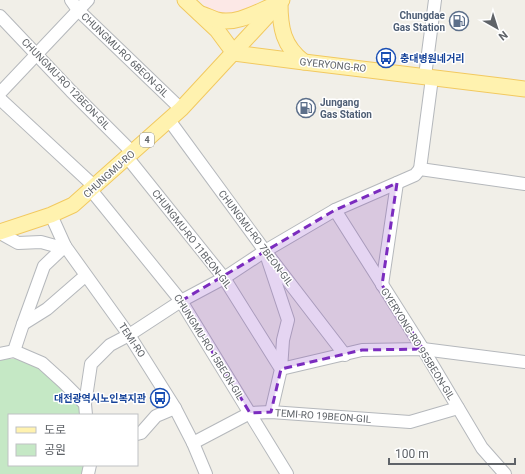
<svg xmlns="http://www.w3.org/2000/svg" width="525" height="474" font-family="Roboto,'Noto Sans KR',sans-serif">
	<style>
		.medical { fill: #fce8e6 }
		.green { fill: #c5e8c5 }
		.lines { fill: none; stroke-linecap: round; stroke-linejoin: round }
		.minor-casing { stroke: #b5b8bc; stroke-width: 14 }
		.major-casing { stroke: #f2c960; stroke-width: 17 }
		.minor { stroke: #fff; stroke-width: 12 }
		.major { stroke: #fff2af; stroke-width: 15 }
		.marked { fill: #7b2cbf; fill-opacity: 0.2; stroke: #7b2cbf; stroke-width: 3; stroke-dasharray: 8 5; stroke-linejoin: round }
		.labels { text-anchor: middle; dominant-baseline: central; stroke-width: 3; stroke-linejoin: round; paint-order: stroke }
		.shield { fill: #fff; stroke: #8f9295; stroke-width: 1 }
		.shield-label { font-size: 9px; font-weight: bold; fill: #5f6368 }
		.service-label { font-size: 10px; font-weight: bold; fill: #4e5e75; stroke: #fff; text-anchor: end }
		.street-label { font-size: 10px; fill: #5f6368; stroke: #fff }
		.transit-label { font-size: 10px; font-weight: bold; fill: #164399; stroke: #fff; text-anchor: start }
	</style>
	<rect width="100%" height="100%" fill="#f1efe8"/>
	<path class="medical" d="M199,0H260L245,15L214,14Z"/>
	<path class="green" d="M0,359H20L44,371L79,404L83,415H9V465H86L81,474H0Z"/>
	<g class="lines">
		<g class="minor-casing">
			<g id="minor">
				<path d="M71,0L78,10L181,109"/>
				<path d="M0,16L71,91L132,152"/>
				<path d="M425,76L435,0"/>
				<path d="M0,93L88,0"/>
				<path d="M0,99L95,187"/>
				<path d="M169,120L265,251L345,355"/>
				<path d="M127,157L224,278L281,369L271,412"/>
				<path d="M420,169L432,78"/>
				<path d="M91,190L181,301L287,474"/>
				<path d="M335,210L423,349L482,448L505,474"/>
				<path d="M51,215L65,246L129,335L175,408L193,443L206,474"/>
				<path d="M0,233L18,243L41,242L59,247L65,246"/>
				<path d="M265,251L288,320L283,340L281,369L362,350L423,349L525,362"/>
				<path d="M382,285L397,183"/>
				<path d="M23,324L47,309L85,276"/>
				<path d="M14,351L23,324L44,266L65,246"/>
				<path d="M0,354L14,351L42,363L63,382L85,404L86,415"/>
				<path d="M85,404L91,364L110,345L129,335L181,301L224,278L265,251L335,210L415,175L420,169L525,184"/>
				<path d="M137,434L141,433L156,416L175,408"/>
				<path d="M193,443L250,413L271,412L410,422L458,408"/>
				<path d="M88,474L90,465"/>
			</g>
		</g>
		<g class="major-casing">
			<g id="major">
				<path d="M185,0L217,30L234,53"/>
				<path d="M280,2C280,28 283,46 304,62"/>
				<path d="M199,13C205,15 211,18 217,20C236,25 257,12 274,5"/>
				<path d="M234,53L304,62L525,89"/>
				<path d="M0,232L51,215L73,205L181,109L282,0"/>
			</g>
		</g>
		<use href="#minor" class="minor"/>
		<use href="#major" class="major"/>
	</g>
	<path class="marked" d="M397,183L382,285L423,349L362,350L281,369L271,412L250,413L181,301L335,210Z"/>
	<defs>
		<g id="fuel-ring" transform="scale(1)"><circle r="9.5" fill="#fff" stroke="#5c6f8a" stroke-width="1.5"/><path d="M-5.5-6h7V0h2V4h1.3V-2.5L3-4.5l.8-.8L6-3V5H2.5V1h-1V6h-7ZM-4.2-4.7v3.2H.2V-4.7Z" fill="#5c6f8a"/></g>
		<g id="bus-ring" transform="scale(1)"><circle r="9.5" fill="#fff" stroke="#1a4fb4" stroke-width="1.5"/><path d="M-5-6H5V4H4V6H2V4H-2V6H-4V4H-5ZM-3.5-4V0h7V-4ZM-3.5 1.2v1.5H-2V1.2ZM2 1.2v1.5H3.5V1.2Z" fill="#1a4fb4"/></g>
	</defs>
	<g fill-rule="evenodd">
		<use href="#fuel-ring" x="459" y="21"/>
		<use href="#bus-ring" x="386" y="58"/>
		<use href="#fuel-ring" x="306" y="108"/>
		<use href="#bus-ring" x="160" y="398"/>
	</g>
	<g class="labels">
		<rect class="shield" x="140" y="133" width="14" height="14" rx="3"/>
		<g class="shield-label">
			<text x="147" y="140">4</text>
		</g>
		<g class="service-label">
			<text x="445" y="15">Chungdae<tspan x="445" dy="12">Gas Station</tspan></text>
			<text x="320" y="102" text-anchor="start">Jungang<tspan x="320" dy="12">Gas Station</tspan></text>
		</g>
		<g class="street-label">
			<text transform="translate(125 55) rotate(44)">CHUNGMU-RO 6BEON-GIL</text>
			<text transform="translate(333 65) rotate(6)">GYERYONG-RO</text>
			<text transform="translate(66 84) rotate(46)">CHUNGMU-RO 12BEON-GIL</text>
			<text transform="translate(109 174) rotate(-42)">CHUNGMU-RO</text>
			<text transform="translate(256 238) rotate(53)">CHUNGMU-RO 7BEON-GIL</text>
			<text transform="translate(192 239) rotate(52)">CHUNGMU-RO 11BEON-GIL</text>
			<text transform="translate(132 340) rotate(56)">TEMI-RO</text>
			<text transform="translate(418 344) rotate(58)">GYERYONG-RO 955BEON-GIL</text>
			<text transform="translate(209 347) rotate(58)">CHUNGMU-RO 15BEON-GIL</text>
			<text transform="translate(323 416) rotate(4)">TEMI-RO 19BEON-GIL</text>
		</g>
		<g class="transit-label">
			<text x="400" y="58">충대병원네거리</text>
			<text x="146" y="398" text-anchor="end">대전광역시노인복지관</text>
		</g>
	</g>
	<rect x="8" y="414" width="130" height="52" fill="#ffffff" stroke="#bfc1c3"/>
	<rect x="16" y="427" width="20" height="6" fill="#fff2af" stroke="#bfc1c3"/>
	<text x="44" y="434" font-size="12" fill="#5f6368">도로</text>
	<rect x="16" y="444" width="20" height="12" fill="#c5e8c5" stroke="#bfc1c3"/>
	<text x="44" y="454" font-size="12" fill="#5f6368">공원</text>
	<g transform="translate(497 28) rotate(141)" stroke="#ffffff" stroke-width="3" paint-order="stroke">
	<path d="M0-3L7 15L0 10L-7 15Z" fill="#5f6368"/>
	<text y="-6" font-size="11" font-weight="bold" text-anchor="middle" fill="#5f6368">N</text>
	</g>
	<path d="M389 458v6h126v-6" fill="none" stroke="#5f6368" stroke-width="2"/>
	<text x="395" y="458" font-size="12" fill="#5f6368" stroke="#ffffff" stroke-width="3" paint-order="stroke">100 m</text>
</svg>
